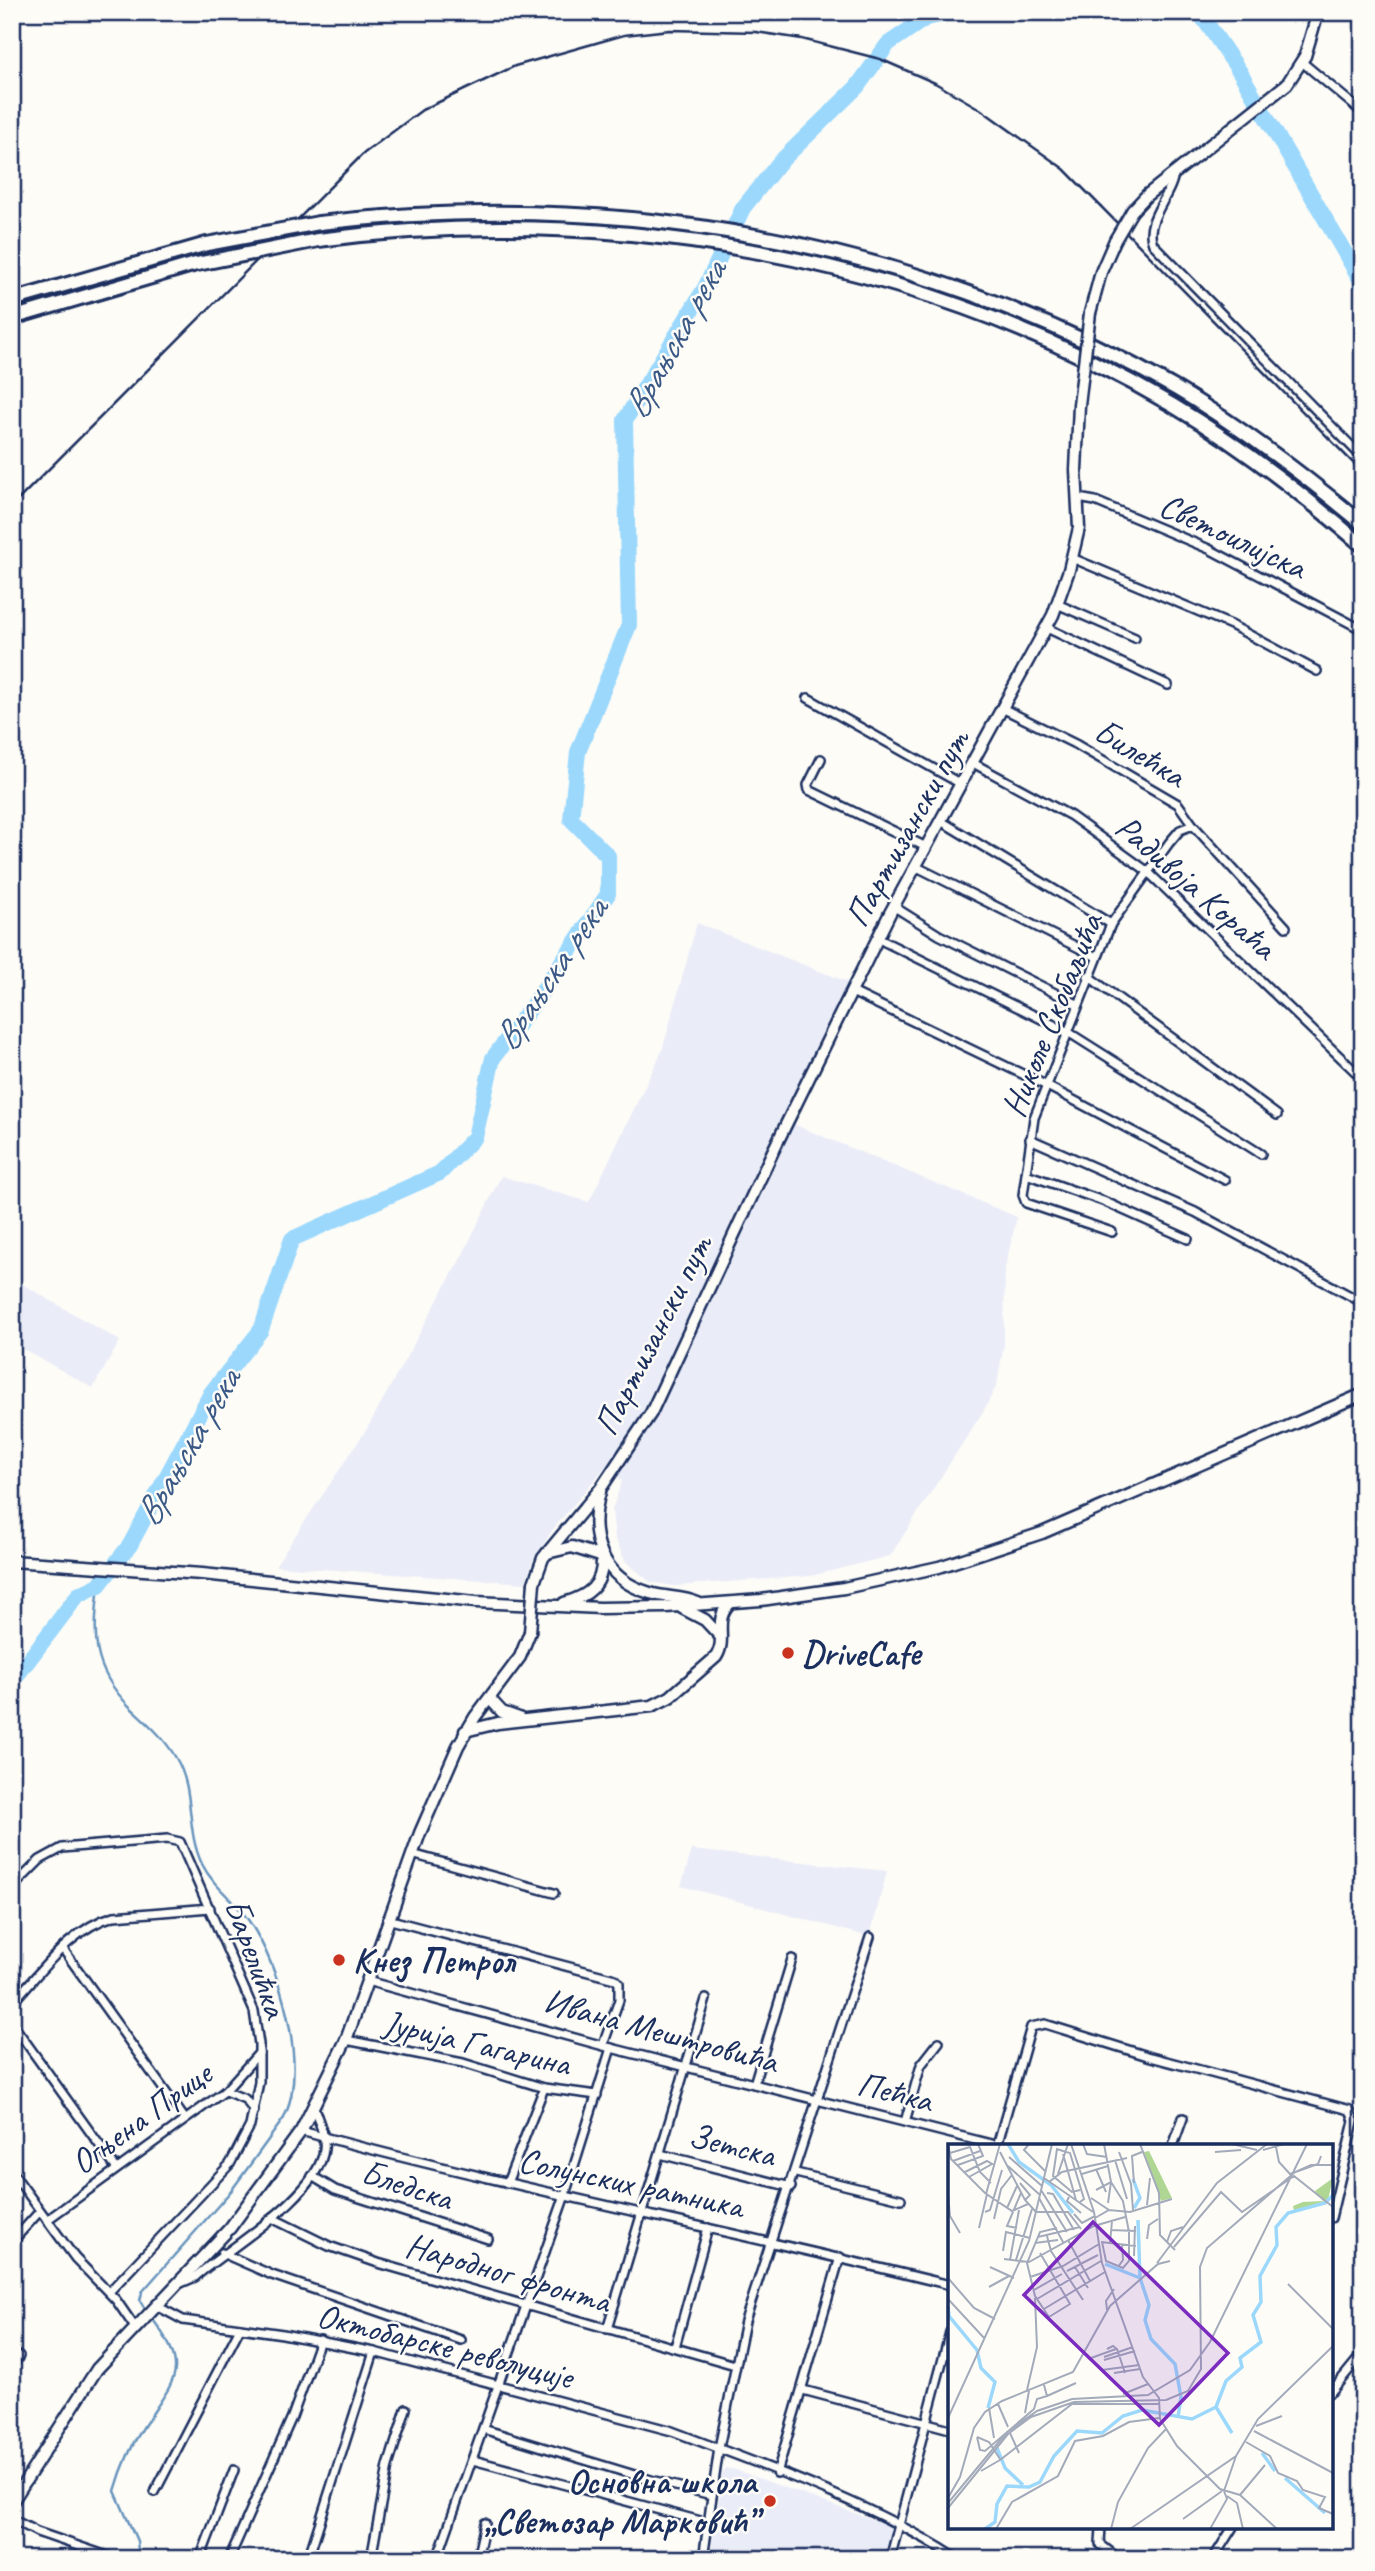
<svg xmlns="http://www.w3.org/2000/svg" width="1375" height="2571" font-family="Caveat,sans-serif">
	<style>
		.built { fill: #eaedf8 }
		.lines { fill: none; stroke-linecap: round; stroke-linejoin: round }
		.stream { stroke: #6894bd; stroke-width: 2.5 }
		.river { stroke: #9bd8fc; stroke-width: 16 }
		.minor-casing { stroke: #1b2f5e; stroke-width: 12 }
		.secondary-casing { stroke: #1b2f5e; stroke-width: 15 }
		.motorway-casing { stroke: #1b2f5e; stroke-width: 18 }
		.minor { stroke: #fdfcf7; stroke-width: 7 }
		.secondary { stroke: #fdfcf7; stroke-width: 10 }
		.motorway { stroke: #fdfcf7; stroke-width: 12 }
		.rail { stroke: #1b2f5e; stroke-width: 2.5 }
		.secondary-bridge-casing { stroke: #1b2f5e; stroke-width: 15; stroke-linecap: butt }
		.motorway-bridge-casing { stroke: #1b2f5e; stroke-width: 18; stroke-linecap: butt }
		.secondary-bridge { stroke: #fdfcf7; stroke-width: 10 }
		.motorway-bridge { stroke: #fdfcf7; stroke-width: 12 }
		.poi-dot { fill: #c8321e; stroke: #fdfcf7; stroke-width: 2.5 }
		.labels { text-anchor: middle; dominant-baseline: central; stroke-width: 5; stroke-linejoin: round; paint-order: stroke }
		.street-label { font-size: 35px; fill: #1b2f5e; stroke: #fdfcf7 }
		.poi-label { font-size: 35px; font-weight: bold; fill: #1b2f5e; stroke: #fdfcf7; text-anchor: start }
		.water-label { font-size: 37px; font-style: italic; fill: #3b5986; stroke: #fdfcf7 }
		.inset-river { fill: none; stroke: #9bd8fc; stroke-width: 3.5 }
		.inset-road { fill: none; stroke: #a3aaba; stroke-width: 2 }
		.view { fill: #7b2cbf; fill-opacity: 0.15; stroke: #7b2cbf; stroke-width: 3.5 }
		.inset-edge { fill: none; stroke: #1b2f5e; stroke-width: 3.5 }
	</style>
	<rect width="100%" height="100%" fill="#fdfcf7"/>
	<filter id="ink" filterUnits="userSpaceOnUse"><feTurbulence type="fractalNoise" baseFrequency=".0143" numOctaves="2"/><feDisplacementMap in="SourceGraphic" scale="14" xChannelSelector="R" yChannelSelector="G"/><feConvolveMatrix kernelMatrix="1 2 1 2 8 2 1 2 1" color-interpolation-filters="sRGB"/></filter>
	<g filter="url(#ink)">
		<g class="built">
			<path d="M697,923L855,985L788,1122L1017,1217L1005,1268L1004,1344L997,1385L984,1410L890,1556L811,1576L674,1586L650,1582L625,1561L615,1539L612,1510L622,1481L606,1466L554,1528L534,1558L525,1583L275,1566L368,1427L463,1254L501,1176L589,1202L662,1051Z"/>
			<path d="M12,1278L120,1341L93,1388L12,1343Z"/>
			<path d="M692,1850L887,1871L870,1937L681,1886Z"/>
			<path d="M726,2469H733L893,2527L883,2559H710L722,2475Z"/>
		</g>
		<g class="lines">
			<g class="stream">
				<path d="M99,1585C93,1637 91,1668 130,1707C147,1723 164,1737 176,1758C196,1792 185,1829 202,1864C214,1888 235,1900 249,1921C280,1967 309,2065 284,2118L231,2191L142,2292L140,2301L147,2312"/>
				<path d="M139,2559L137,2541L115,2491C121,2470 132,2444 144,2426C176,2377 191,2370 151,2317"/>
			</g>
			<g class="river">
				<path d="M1199,12L1240,72L1363,284"/>
				<path d="M12,1682L78,1595L99,1585L130,1545L211,1393L261,1330L292,1239L440,1173L475,1137L493,1058L532,1006L608,894V856L571,819L578,752L629,625L625,420L705,288L743,208L779,163L857,87L888,44L926,18L956,12"/>
			</g>
			<g class="minor-casing">
				<g id="minor">
					<path d="M1302,62L1363,113"/>
					<path d="M1174,173C1172,196 1143,221 1153,244L1363,458"/>
					<path d="M1078,498L1095,501L1209,549L1363,630"/>
					<path d="M1072,558L1231,625L1317,671"/>
					<path d="M1057,604L1135,638"/>
					<path d="M1047,628L1168,685"/>
					<path d="M808,698L961,784"/>
					<path d="M1004,709L1077,745L1178,804L1193,825L1286,927"/>
					<path d="M821,759L808,785L809,790L926,847"/>
					<path d="M973,763L1071,816L1147,871L1363,1079"/>
					<path d="M941,821L1111,924"/>
					<path d="M915,866L1097,957"/>
					<path d="M893,906L939,935L1077,1004"/>
					<path d="M877,938L1068,1032L1261,1154"/>
					<path d="M1088,976L1277,1115"/>
					<path d="M852,992L1045,1085L1225,1180"/>
					<path d="M1030,1139L1195,1212L1356,1299"/>
					<path d="M1026,1174L1103,1201L1188,1239"/>
					<path d="M1112,1232L1026,1203L1023,1195L1034,1118L1111,924L1169,843L1180,830L1193,825"/>
					<path d="M412,1854L554,1893"/>
					<path d="M12,1888L40,1860L62,1848L167,1839L180,1842L254,2011L259,2044V2082L250,2126L230,2164L109,2292"/>
					<path d="M387,1919L615,1979L619,1983V2000L603,2045"/>
					<path d="M63,1949L185,2119"/>
					<path d="M367,1981L611,2048L999,2146"/>
					<path d="M12,2003C41,1972 71,1928 114,1916L210,1908"/>
					<path d="M12,2023L116,2168"/>
					<path d="M346,2040L463,2063L544,2088L597,2095"/>
					<path d="M754,2084L792,1959"/>
					<path d="M225,2091L245,2099L254,2111"/>
					<path d="M905,2122L921,2065L939,2042"/>
					<path d="M301,2131C515,2189 734,2231 950,2285"/>
					<path d="M997,2146L1031,2027L1045,2024L1151,2057L1350,2110L1354,2121L1331,2218"/>
					<path d="M1173,2146L1183,2118"/>
					<path d="M660,2154L791,2187"/>
					<path d="M12,2172L75,2258L116,2300L136,2329"/>
					<path d="M796,2173L901,2199"/>
					<path d="M312,2176L335,2190L488,2239"/>
					<path d="M507,2183L544,2088"/>
					<path d="M272,2218L329,2246L378,2263L735,2365"/>
					<path d="M47,2220L225,2091L259,2053"/>
					<path d="M12,2242L40,2211"/>
					<path d="M222,2253L272,2275L461,2340"/>
					<path d="M181,2283L195,2277C228,2248 319,2196 324,2149C326,2135 318,2121 314,2107"/>
					<path d="M157,2306L183,2320L283,2334L374,2352L672,2431C765,2466 874,2504 958,2559"/>
					<path d="M607,2329L706,1999"/>
					<path d="M675,2347L708,2228"/>
					<path d="M12,2366L19,2356"/>
					<path d="M803,2390L950,2429"/>
					<path d="M1331,2392L1363,2353"/>
					<path d="M483,2429L651,2480L712,2495"/>
					<path d="M473,2460L708,2523"/>
					<path d="M777,2473L840,2257"/>
					<path d="M155,2492L240,2328"/>
					<path d="M12,2519L37,2532L116,2559"/>
					<path d="M1101,2527L1100,2544L1119,2559"/>
					<path d="M200,2559L234,2470"/>
					<path d="M229,2559L292,2417L320,2340"/>
					<path d="M308,2559L374,2352"/>
					<path d="M371,2559L388,2466L406,2409"/>
					<path d="M437,2559L564,2198L611,2048"/>
					<path d="M477,2559L485,2523"/>
					<path d="M703,2559L719,2448L745,2321L870,1937"/>
					<path d="M890,2559L950,2332"/>
					<path d="M1213,2559L1233,2527"/>
				</g>
			</g>
			<g class="secondary-casing">
				<g id="secondary">
					<path d="M1132,211L1147,195L1287,84L1305,56L1318,12"/>
					<path d="M1090,313L1101,272L1115,240"/>
					<path d="M600,1492C587,1537 602,1579 650,1593C666,1598 682,1596 698,1603"/>
					<path d="M547,1553L572,1547L600,1556"/>
					<path d="M12,1561L202,1574L476,1602L600,1608L666,1607L761,1600L844,1588L939,1567L1042,1533L1363,1394"/>
					<path d="M534,1583L543,1558L601,1488L651,1413L773,1151L890,913L1053,615L1069,570L1079,528L1076,470L1079,405"/>
					<path d="M564,1603C588,1596 603,1586 602,1559"/>
					<path d="M682,1608L705,1620L720,1636"/>
					<path d="M490,1699L502,1712L519,1718"/>
					<path d="M465,1731L498,1723L652,1706L670,1697L716,1657C728,1639 712,1620 730,1603"/>
					<path d="M12,2502L97,2369L230,2228L301,2131L346,2040L420,1833L458,1746L475,1717L520,1657L530,1632"/>
				</g>
			</g>
			<g class="motorway-casing">
				<g id="motorway">
					<path d="M319,223C616,189 916,239 1177,389C1243,428 1304,475 1363,524"/>
					<path d="M318,240C610,202 917,255 1172,405C1241,446 1303,494 1363,546"/>
					<path d="M12,300L207,244"/>
					<path d="M12,318L192,265"/>
				</g>
			</g>
			<use href="#minor" class="minor"/>
			<use href="#secondary" class="secondary"/>
			<use href="#motorway" class="motorway"/>
			<path class="rail" d="M12,506L363,154L422,110L515,66L624,35L670,30L756,32L802,39L880,59L935,83L980,109L1064,169L1363,473"/>
			<g class="secondary-bridge-casing">
				<g id="secondary-bridge">
					<path d="M1115,240L1132,211"/>
					<path d="M1079,405L1090,313"/>
					<path d="M530,1632L534,1583"/>
				</g>
			</g>
			<g class="motorway-bridge-casing">
				<g id="motorway-bridge">
					<path d="M207,244L319,223"/>
					<path d="M192,265L318,240"/>
				</g>
			</g>
			<use href="#secondary-bridge" class="secondary-bridge"/>
			<use href="#motorway-bridge" class="motorway-bridge"/>
		</g>
	</g>
	<g class="poi-dot">
		<circle cx="788" cy="1653" r="7"/>
		<circle cx="339" cy="1960" r="7"/>
		<circle cx="770" cy="2501" r="7"/>
	</g>
	<g class="labels">
		<g class="street-label">
			<text transform="translate(1233 536) rotate(25)">Светоилијска</text>
			<text transform="translate(1140 753) rotate(31)">Билећка</text>
			<text transform="translate(907 828) rotate(-61)">Партизански пут</text>
			<text transform="translate(1196 887) rotate(41)">Радивоја Кораћа</text>
			<text transform="translate(1052 1015) rotate(-68)">Николе Скобаљића</text>
			<text transform="translate(653 1335) rotate(-63)">Партизански пут</text>
			<text transform="translate(256 1958) rotate(70)">Барелићка</text>
			<text transform="translate(661 2031) rotate(15)">Ивана Мештровића</text>
			<text transform="translate(477 2043) rotate(13)">Јурија Гагарина</text>
			<text transform="translate(895 2092) rotate(14)">Пећка</text>
			<text transform="translate(141 2118) rotate(-36)">Огњена Прице</text>
			<text transform="translate(732 2145) rotate(14)">Зетска</text>
			<text transform="translate(631 2183) rotate(12)">Солунских ратника</text>
			<text transform="translate(407 2185) rotate(18)">Бледска</text>
			<text transform="translate(508 2273) rotate(16)">Народног фронта</text>
			<text transform="translate(445 2346) rotate(14)">Октобарске револуције</text>
		</g>
		<g class="poi-label">
			<text x="802" y="1653">DriveCafe</text>
			<text x="353" y="1960">Кнез Петрол</text>
			<text x="756" y="2481" text-anchor="end">Основна школа<tspan x="756" dy="40">„Светозар Марковић”</tspan></text>
		</g>
		<g class="water-label">
			<text transform="translate(674 339) rotate(-61)">Врањска река</text>
			<text transform="translate(550 974) rotate(-56)">Врањска река</text>
			<text transform="translate(187 1447) rotate(-60)">Врањска река</text>
		</g>
	</g>
	<g transform="translate(948 2144)">
		<rect width="385" height="385" fill="#fdfcf7"/>
		<path d="M201,7L224,54L213,57L196,8ZM385,34L380,56L346,67L345,62L355,58L375,57L367,47Z" fill="#afd793"/>
		<path class="inset-river" d="M60,0L71,18L103,41L125,69M185,35L192,54L186,64M190,76L192,134L201,161L197,176L203,195L227,220L233,253L230,273M157,120L192,134M0,162L1,172L29,206L33,224L47,238L40,264M268,263L284,289M49,304L57,324L75,341M314,309L327,327M337,334L377,369M37,385L47,378L49,360L59,342L81,343L92,338L106,312L129,287L154,289L175,272L194,266L244,275L268,263L278,237L294,223L292,214L313,198L305,171L313,158L312,132L329,101L328,83L340,69L377,59L385,51"/>
		<path class="inset-road" d="M0,0L3,15L37,49L64,67L80,60M81,0L76,6L97,27M123,0L146,68L154,119L195,233L211,254L212,275L229,302L272,345L292,351L329,385M135,0L139,10L159,13M156,0L163,38L160,59M192,0L211,49L212,91L227,106M284,0L309,6M328,3L331,18L342,30L370,20L373,12M315,6L336,0M115,7L109,5L105,32L124,48L132,46M115,7L122,9L136,55L132,58M52,8L77,56L88,68M171,8L183,40L185,66M267,8L293,6M2,9L22,3L32,28L43,39M115,10L128,56M61,13L94,42M167,16L179,55M5,17L32,7M10,21L35,12L30,0M60,22L92,51M148,25L158,48M17,28L39,17L44,20L21,33M110,30L120,0M134,30L160,22M96,34L145,68M101,38L114,28L179,14M72,39L82,51L77,56M186,39L184,12L194,8M93,46L119,88M148,46L163,38L175,57L181,88V117L175,124L158,117L154,98M99,49L105,50L126,86M0,50L2,72L12,89M38,50L52,0M121,53L119,57L133,69M91,54L115,98M143,54L161,66M199,61L202,34M59,64L69,42M37,68L42,66L54,26M88,68H120L133,85M126,70L134,79L147,72M147,74L161,66L182,68L224,55M46,75L53,45L64,31M31,84L39,50M69,84L59,82L73,49M163,86L188,87M99,92L103,107L135,156M90,93L132,83M199,95L201,81L210,75M120,96L142,137M153,98L188,102M219,98L223,87L235,83M87,99L110,96M162,99L164,77M226,103L273,48L294,68L346,32L385,63M55,107L58,88L82,94M92,109L122,160L101,173L87,152L79,119L92,88L109,84M186,112L187,82M56,115L81,118L146,82L177,73M62,116L71,66M68,116L84,65M209,119L269,39L319,0M42,123L66,134M127,123L140,144M170,123L175,116L174,101M119,127L150,111M82,133L115,122L151,100M0,134L26,164L47,175M340,140L385,185M41,143L61,132M86,146L114,130M0,155L37,195M89,155L153,117M96,165L157,128M159,166L158,157L166,145M159,205L165,202L169,205L177,229M156,213L185,203M143,214L168,205M156,216L187,207M154,226L191,221M166,229L192,225M79,246L89,203L87,154M175,250L200,240M99,252L128,239M50,260L60,283M41,264L46,294M77,269L81,247M0,274L81,97L104,0M308,282L334,272M306,287L385,329M62,289L71,309M29,293L32,306L37,307L86,265L89,255L99,252L96,241M29,293L41,298L52,315M298,298L322,312L330,329L349,337L355,346L377,353L371,364L385,370M52,316L124,260H211M33,327L52,316M292,351L317,321M279,352L289,359L295,385M0,354L12,333L26,284L37,268L54,257L125,228L162,162L210,120L222,117M0,359L59,288L89,267L124,255L200,251L242,226L262,198L359,0M0,364L60,290L83,273L126,258L218,256L240,247L253,225L252,123L259,104L347,28L363,21H385M235,375L274,347M48,385L64,358L110,332L127,297L155,292L181,278L211,274M163,385L170,358L200,304L218,285M182,385L288,312L310,275L385,202M262,385L279,355L276,347L288,312"/>
		<path class="view" d="M145,78L280,209L211,281L76,151Z"/>
		<rect width="385" height="385" class="inset-edge"/>
	</g>
	<rect width="1375" height="2571" fill="none" stroke="#fdfcf7" stroke-width="42"/>
	<rect x="21" y="21" width="1333" height="2529" fill="none" stroke="#1b2f5e" stroke-width="2.5" filter="url(#ink)"/>
</svg>
